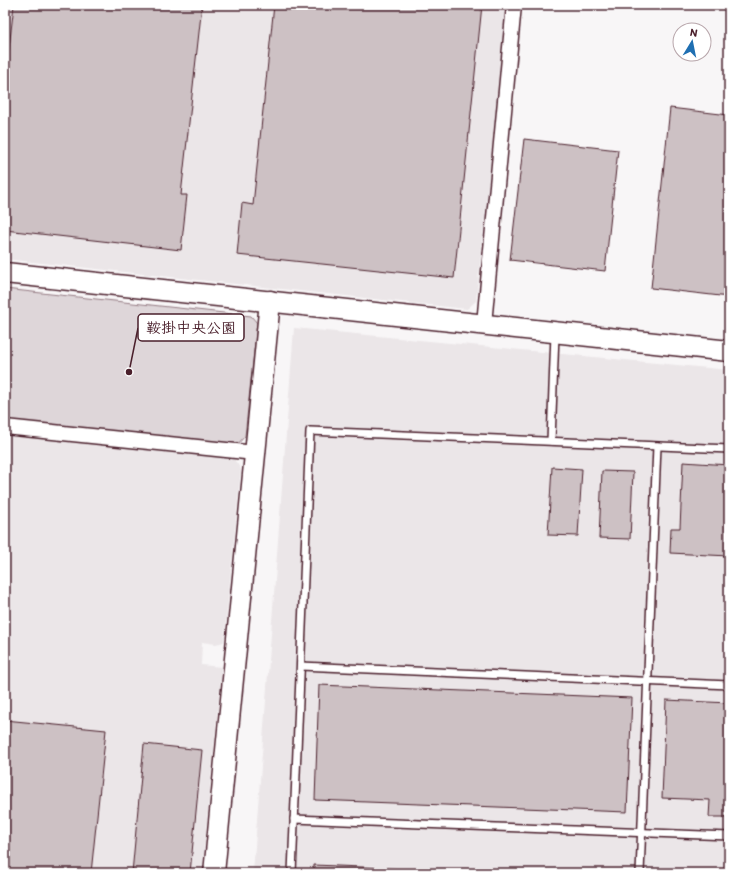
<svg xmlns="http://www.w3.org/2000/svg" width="734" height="878" font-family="Itim,'Klee One',sans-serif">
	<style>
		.built { fill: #ebe6e8 }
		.green { fill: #ded6d9; stroke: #947a82 }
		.building { fill: #cdc1c4; stroke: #4a1f2b }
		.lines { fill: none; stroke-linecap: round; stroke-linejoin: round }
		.lane-casing { stroke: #4a1f2b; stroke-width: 10 }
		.street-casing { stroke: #4a1f2b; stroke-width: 17 }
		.secondary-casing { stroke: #4a1f2b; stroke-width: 23 }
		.lane { stroke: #fff; stroke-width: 7 }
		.street { stroke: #fff; stroke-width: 14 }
		.secondary { stroke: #fff; stroke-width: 20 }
		.leader { fill: none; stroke: #4a1f2b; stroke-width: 1.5 }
		.callout-dot { fill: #4a1f2b; stroke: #fff; stroke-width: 1.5 }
		.callout { fill: #fff; stroke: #4a1f2b; stroke-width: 1.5 }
		.callout-label { font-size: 15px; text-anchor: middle; font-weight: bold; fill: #4a1f2b }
	</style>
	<rect width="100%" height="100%" fill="#f8f6f7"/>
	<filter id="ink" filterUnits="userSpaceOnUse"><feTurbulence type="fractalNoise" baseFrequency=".025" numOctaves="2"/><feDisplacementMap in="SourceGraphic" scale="8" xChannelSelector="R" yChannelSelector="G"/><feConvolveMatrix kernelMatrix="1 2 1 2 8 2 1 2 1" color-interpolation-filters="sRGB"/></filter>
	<g filter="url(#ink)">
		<g class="built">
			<path d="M5,5H508L476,301L467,309L5,259Z"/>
			<path d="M294,328L729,370V873H253Z"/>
			<path d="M5,433L233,458L241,469L224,642L216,644L202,642L201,665L222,667L202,873H5Z"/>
		</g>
		<path class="green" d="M5,289L251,316L257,323L245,436L236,446L5,421Z"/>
		<g class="building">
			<path d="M14,5H202L181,195H187L181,250L5,230V82Z"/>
			<path d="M274,5H482L454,278L237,255L242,203L253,205Z"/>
			<path d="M670,108L729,115V297L651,288Z"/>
			<path d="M524,139L618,150L605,271L510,260Z"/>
			<path d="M683,462L729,465V556L670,553L671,528H680Z"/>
			<path d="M552,467L582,469L578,536L548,535Z"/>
			<path d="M602,471L633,472L630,539L599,538Z"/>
			<path d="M319,685L632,698L627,812L315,800Z"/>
			<path d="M666,700L729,703V817H709L710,800L662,798Z"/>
			<path d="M5,720L106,730L91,873H5Z"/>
			<path d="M144,744L202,750L190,873H132Z"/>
			<path d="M314,865L503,873H314Z"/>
		</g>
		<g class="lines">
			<g class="lane-casing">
				<g id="lane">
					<path d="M551,441L555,334"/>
					<path d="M301,666L729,685"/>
					<path d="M294,819L729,836"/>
					<path d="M292,873L310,431L729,449"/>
					<path d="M640,873L657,446"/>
				</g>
			</g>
			<g class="street-casing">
				<g id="street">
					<path d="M484,324L514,5"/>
					<path d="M5,427L255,453"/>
				</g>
			</g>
			<g class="secondary-casing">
				<g id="secondary">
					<path d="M5,273L729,351"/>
					<path d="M214,873L270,301"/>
				</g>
			</g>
			<use href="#lane" class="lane"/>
			<use href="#street" class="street"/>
			<use href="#secondary" class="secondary"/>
		</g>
	</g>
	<path class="leader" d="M129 372L138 328"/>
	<circle class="callout-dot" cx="129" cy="372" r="4"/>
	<rect class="callout" x="138" y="314" width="106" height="27" rx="4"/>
	<g class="callout-label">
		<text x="191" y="333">鞍掛中央公園</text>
	</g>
	<rect width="734" height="878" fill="none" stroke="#fff" stroke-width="20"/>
	<rect x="10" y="10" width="714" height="858" fill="none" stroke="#4a1f2b" stroke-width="1.5" filter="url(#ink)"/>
	<g transform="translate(692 42) rotate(10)"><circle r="19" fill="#ffffff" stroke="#b7a5aa"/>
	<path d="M0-3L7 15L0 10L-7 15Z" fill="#1f6fb2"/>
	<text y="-6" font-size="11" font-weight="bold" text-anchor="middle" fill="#4a1f2b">N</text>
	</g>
</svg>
